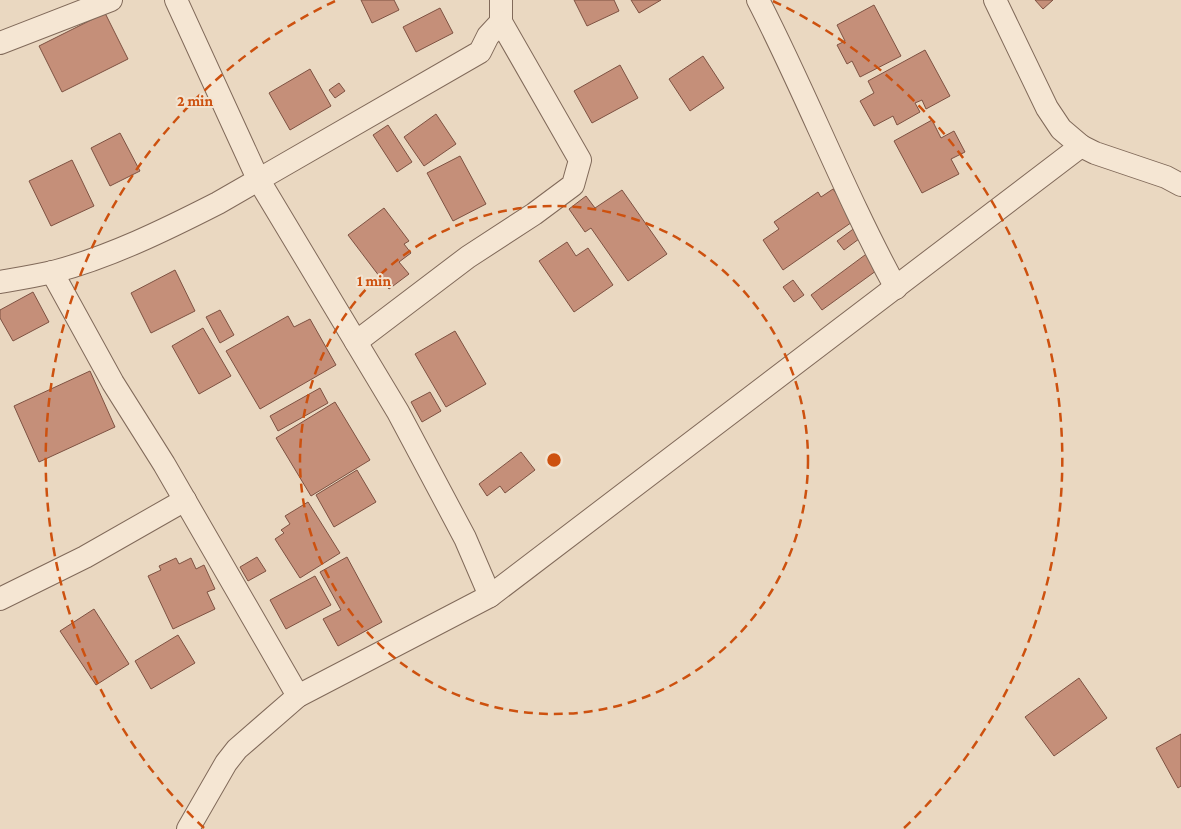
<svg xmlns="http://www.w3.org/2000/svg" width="1181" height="829" font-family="'Crimson Pro',serif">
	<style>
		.building { fill: #c58f79; stroke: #7e5242 }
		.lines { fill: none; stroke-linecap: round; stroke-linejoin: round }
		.street-casing { stroke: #816a5a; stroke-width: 24 }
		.street { stroke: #f5e6d3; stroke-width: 22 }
		.ring { fill: none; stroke: #cd510f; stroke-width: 2.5; stroke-dasharray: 9 6 }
		.centre { fill: #cd510f; stroke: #f2e3d0; stroke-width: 2.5 }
		.ring-label { font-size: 15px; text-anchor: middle; font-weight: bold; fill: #cd510f; stroke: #f2e3d0; stroke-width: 4; stroke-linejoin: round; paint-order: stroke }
	</style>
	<rect width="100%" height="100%" fill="#ead8c1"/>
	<g class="building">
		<path d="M361,0H394L399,10L372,23Z"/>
		<path d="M574,0H614L619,11L587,26Z"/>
		<path d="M631,0H661L639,13Z"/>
		<path d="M1035,0H1053L1043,9Z"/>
		<path d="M874,5L901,56L860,77L852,61L847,64L837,45L845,41L837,25Z"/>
		<path d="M440,8L453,33L416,52L403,27Z"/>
		<path d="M105,13L128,59L62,92L39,46Z"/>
		<path d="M925,50L950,96L926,109L922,100L915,103L920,112L897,125L893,116L874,126L860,101L874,93L868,81Z"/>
		<path d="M703,56L724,88L690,111L669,79Z"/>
		<path d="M620,65L638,98L592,123L574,91Z"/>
		<path d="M310,69L331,106L290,130L269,93Z"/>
		<path d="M339,83L345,91L335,98L329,90Z"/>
		<path d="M436,114L456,144L424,166L404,137Z"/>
		<path d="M932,120L941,138L954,131L965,152L951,159L959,174L922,193L894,141Z"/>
		<path d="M388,125L412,162L397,172L373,135Z"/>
		<path d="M120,133L140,171L110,186L91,148Z"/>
		<path d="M460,156L486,204L453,221L427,173Z"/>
		<path d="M72,160L94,206L51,226L29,181Z"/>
		<path d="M833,189L855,220L783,270L763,240L779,229L774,222L818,192L821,197Z"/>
		<path d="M622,190L667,254L628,281L591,228L585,232L569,209L586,196L595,208Z"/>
		<path d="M384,208L409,241L404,244L411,253L399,262L409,274L389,289L348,235Z"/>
		<path d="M856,227L863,236L844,250L837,241Z"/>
		<path d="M567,242L576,256L588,248L613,285L574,312L539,261Z"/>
		<path d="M869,252L880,268L822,310L811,295Z"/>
		<path d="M175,270L195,311L151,333L131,293Z"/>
		<path d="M793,280L804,295L794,302L783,287Z"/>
		<path d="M33,292L49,322L13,341L0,318V310Z"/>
		<path d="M220,310L234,335L220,343L206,317Z"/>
		<path d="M288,316L294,327L310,319L336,365L260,409L226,351Z"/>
		<path d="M203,328L231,376L199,394L172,346Z"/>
		<path d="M455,331L486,384L446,407L415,354Z"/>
		<path d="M90,371L115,427L39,462L14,406Z"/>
		<path d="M320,388L328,403L278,431L270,416Z"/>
		<path d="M430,392L441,411L422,422L411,402Z"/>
		<path d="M335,402L370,460L311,496L276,438Z"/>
		<path d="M521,452L535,470L505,493L500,486L487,496L479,484Z"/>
		<path d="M357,470L376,502L334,527L316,495Z"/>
		<path d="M308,502L340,553L300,578L275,539L284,533L281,530L290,524L285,516Z"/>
		<path d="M257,557L266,571L248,581L240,567Z"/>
		<path d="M347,557L382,622L338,646L323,619L341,610L320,572Z"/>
		<path d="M176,558L179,564L191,558L196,569L204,565L215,589L207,592L215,609L173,629L148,576L161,570L159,566Z"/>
		<path d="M315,576L331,605L286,629L270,600Z"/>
		<path d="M94,609L129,664L96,685L60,631Z"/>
		<path d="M178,635L195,663L151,689L135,661Z"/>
		<path d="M1079,678L1107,718L1054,756L1025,717Z"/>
		<path d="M1181,734V786L1178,788L1156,748Z"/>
	</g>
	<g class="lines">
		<g class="street-casing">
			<g id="street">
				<path d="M176,0L258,179L398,412L465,538L490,596L298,696L237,749L226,763L188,829"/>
				<path d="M758,0C807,95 845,195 896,288"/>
				<path d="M995,0L1047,108L1061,129L1081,146L1095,153L1166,177L1181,185"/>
				<path d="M0,43L111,0"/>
				<path d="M52,272L113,383L164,464L298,696"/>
				<path d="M0,282C17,279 35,276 53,272C110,257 165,230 218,203L480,52L488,36L501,22V0"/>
				<path d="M356,342L468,257L534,214L573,185L580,160L501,22"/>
				<path d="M490,596L1081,146"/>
				<path d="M0,599L85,557L185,500"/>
			</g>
		</g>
		<use href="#street" class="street"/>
	</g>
	<g class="ring">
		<circle cx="554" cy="460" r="254"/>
		<path d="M204 828A508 508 0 0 1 335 1M773 1A508 508 0 0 1 904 828"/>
	</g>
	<circle cx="554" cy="460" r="8" class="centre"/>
	<g class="ring-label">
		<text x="195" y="106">2 min</text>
		<text x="374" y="286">1 min</text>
	</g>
</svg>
